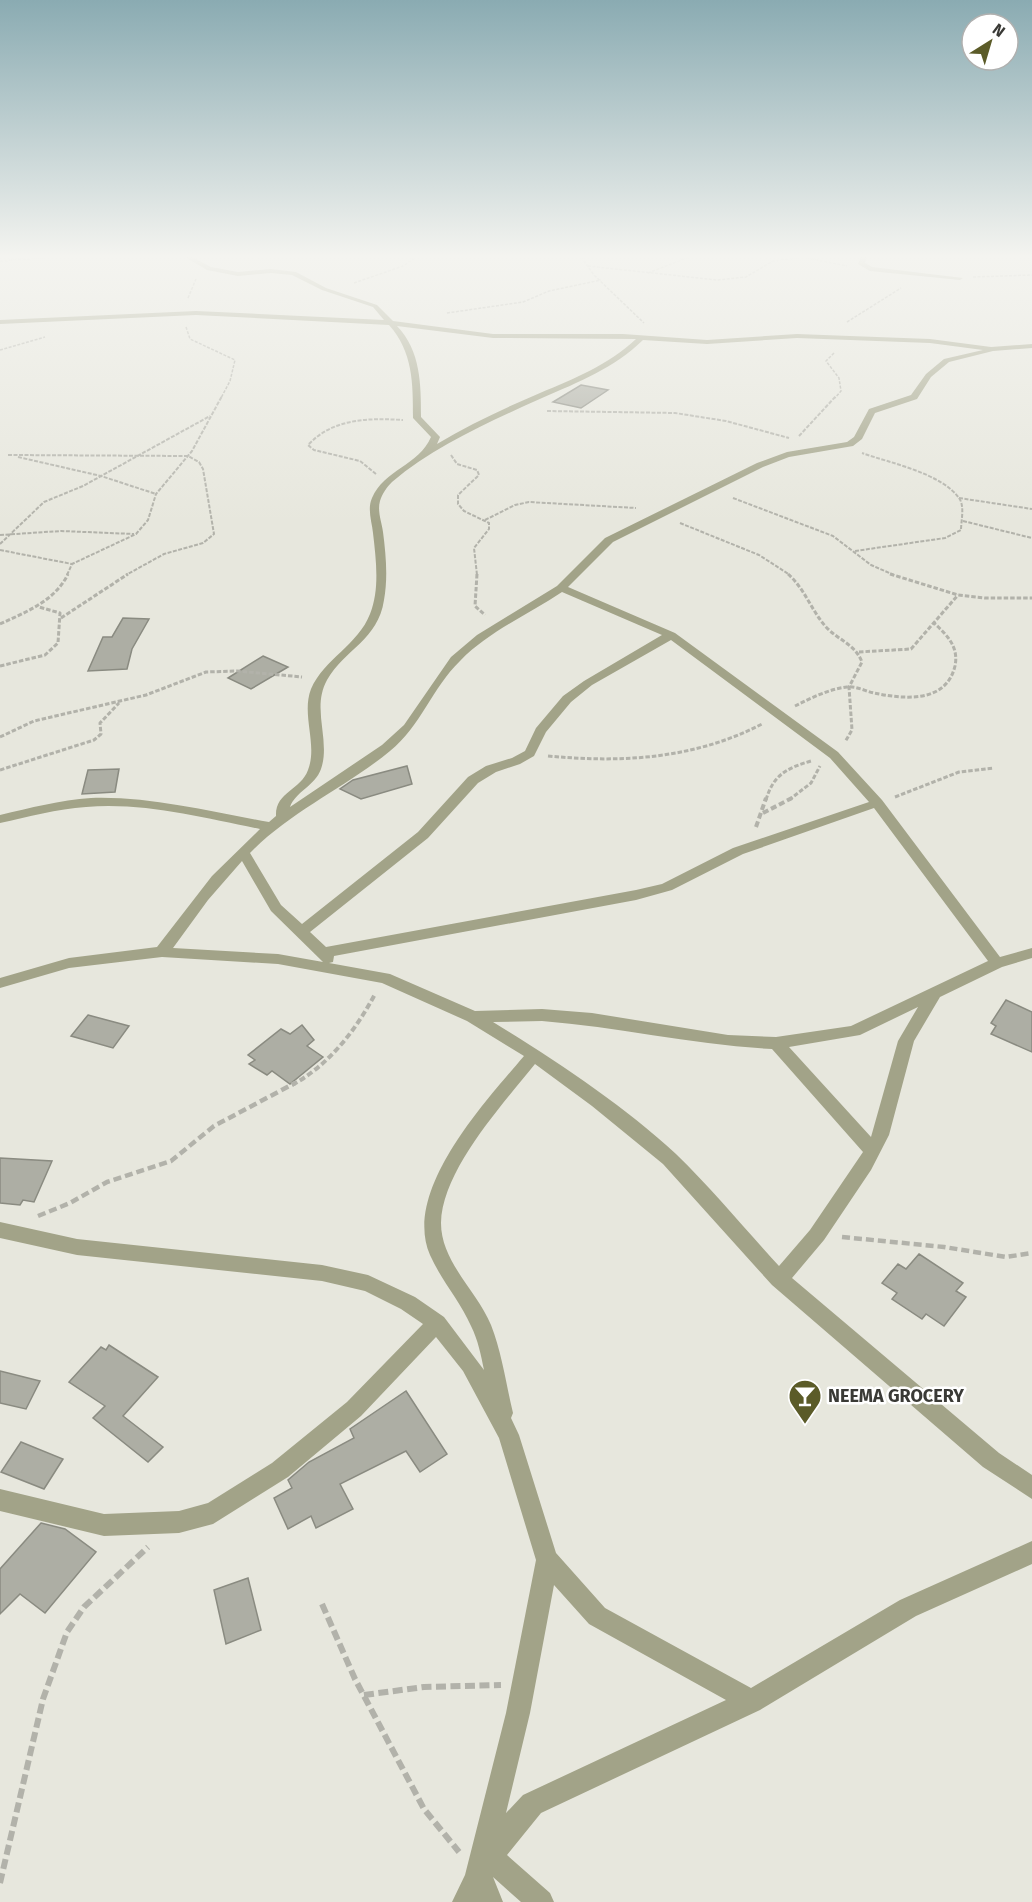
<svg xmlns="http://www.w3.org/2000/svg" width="1032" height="1902" font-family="'Fira Sans',sans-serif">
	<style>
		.building { fill: #adaea4; stroke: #8a8b81; stroke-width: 1.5 }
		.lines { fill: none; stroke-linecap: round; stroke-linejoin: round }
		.path-far5 { stroke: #b2b2aa; stroke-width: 1.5; stroke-dasharray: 3 1.5; stroke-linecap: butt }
		.path-far4 { stroke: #b2b2aa; stroke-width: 2; stroke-dasharray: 4 1.5; stroke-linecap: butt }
		.path-far3 { stroke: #b2b2aa; stroke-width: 3; stroke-dasharray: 4.5 2; stroke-linecap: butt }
		.path-far2 { stroke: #b2b2aa; stroke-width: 4; stroke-dasharray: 6 3; stroke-linecap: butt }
		.path-far1 { stroke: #b2b2aa; stroke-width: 4.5; stroke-dasharray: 8 4; stroke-linecap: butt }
		.path { stroke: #b2b2aa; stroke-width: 6; stroke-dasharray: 10 4.5; stroke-linecap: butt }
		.minor { fill: #a2a388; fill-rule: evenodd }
		.labels { text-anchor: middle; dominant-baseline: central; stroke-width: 5; stroke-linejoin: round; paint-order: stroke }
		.near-poi-label { font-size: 18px; font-weight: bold; fill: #3a3a36; stroke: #fff; text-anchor: start }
	</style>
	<rect width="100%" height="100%" fill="#e7e7dd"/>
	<g class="building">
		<path d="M581,385L608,390L581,408L553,402Z"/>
		<path d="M123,618L149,619L132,649L127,669L88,671L103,637H112Z"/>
		<path d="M263,656L288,667L251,689L228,678Z"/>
		<path d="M407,766L412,784L361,799L340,789L353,780Z"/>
		<path d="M119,769L115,792L82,794L88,770Z"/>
		<path d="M1006,1000L1032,1012V1052L991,1034L996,1026L991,1023Z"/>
		<path d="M88,1015L129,1026L113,1048L71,1036Z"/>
		<path d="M302,1025L314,1040L307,1046L323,1057L290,1084L272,1071L267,1075L249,1064L255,1060L248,1055L281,1029L290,1034Z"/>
		<path d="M0,1158L52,1161L34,1202L23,1200L20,1205L0,1203Z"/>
		<path d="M919,1254L963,1283L956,1291L966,1297L944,1326L926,1314L922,1319L892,1299L897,1293L882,1283L898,1264L906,1269Z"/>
		<path d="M109,1345L158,1377L123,1416L163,1447L148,1462L93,1418L105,1406L69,1382L101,1347L106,1350Z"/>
		<path d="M0,1371L40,1381L26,1409L0,1403Z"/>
		<path d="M406,1391L447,1454L420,1472L406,1451L340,1484L353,1509L316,1528L311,1516L288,1529L274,1498L292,1488L288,1480L309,1462L354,1438L350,1429Z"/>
		<path d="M21,1442L63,1459L44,1489L1,1472Z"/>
		<path d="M41,1523L65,1529L96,1552L45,1613L20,1594L0,1614V1569Z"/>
		<path d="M248,1578L261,1630L226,1644L214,1590Z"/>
	</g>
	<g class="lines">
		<g class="path-far5">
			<path d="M581,257L594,275L644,323"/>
			<path d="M802,257L847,266"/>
			<path d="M0,261L51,257"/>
			<path d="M588,266L717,280L746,277L773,261L802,257"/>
			<path d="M648,273L689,257"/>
			<path d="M973,277L1032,275"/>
			<path d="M354,283L403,266L416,257"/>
			<path d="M188,298L196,279"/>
			<path d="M447,313L523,302L549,291L601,280"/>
			<path d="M847,322L901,288"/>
			<path d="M186,327L190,339L235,360L230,381L221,398"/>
			<path d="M0,350L45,337"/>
			<path d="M834,353L826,361L839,378L841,391L835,398"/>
		</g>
		<g class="path-far4">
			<path d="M547,411L675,413L726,421L789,438"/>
			<path d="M799,436L836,396"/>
			<path d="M8,455L188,456L199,462L203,469L214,534L203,543L164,554L126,575"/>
			<path d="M451,455L457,464L477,470L479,475L458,495V504L464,511L489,523V529L474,548L477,575"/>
			<path d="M18,457L101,476L156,494"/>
			<path d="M376,474L360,461L314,450L308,445C333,418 369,418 403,420"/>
			<path d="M733,498L833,536L871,565L894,575"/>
			<path d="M959,498L1032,509"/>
			<path d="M485,520L515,505L529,502L636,508"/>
			<path d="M963,521L1032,538"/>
			<path d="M680,523L759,555L790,575"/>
			<path d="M0,535L61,531L134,534"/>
			<path d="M0,544L44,502L83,486L210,416"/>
			<path d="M0,550L72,564"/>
			<path d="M855,551L945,538L961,530C961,521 965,506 959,498C941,473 890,463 862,453"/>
			<path d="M67,575L72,564L136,534L148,520L156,494L192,451L222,396"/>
		</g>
		<g class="path-far3">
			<path d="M477,574L475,606L485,615"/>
			<path d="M788,574C805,589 811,610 826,627C838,640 855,644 862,662L849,687L852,730L845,742"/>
			<path d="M890,574L958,595L985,598H1032"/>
			<path d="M61,618L128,574"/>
			<path d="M0,624C26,612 55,601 68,574"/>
			<path d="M859,652L911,649L958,595"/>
			<path d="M0,666L45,655L58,643L60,613L39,607"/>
			<path d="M795,706C811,698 829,689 847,687C856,686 865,691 874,693C903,699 946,704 955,666C959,647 947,635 934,623"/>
			<path d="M0,737L34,721L146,695L206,672L237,671L302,677"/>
			<path d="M548,756C623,763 694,759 762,724"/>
			<path d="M0,770L94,740L101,734L100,723L119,703"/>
			<path d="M895,797L959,772L994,768"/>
			<path d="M766,800C773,775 787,768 811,761"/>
			<path d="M789,800L811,783L820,766"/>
		</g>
		<g class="path-far2">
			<path d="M763,813L792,798"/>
			<path d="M756,827L766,798"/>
			<path d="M292,1085C329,1065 356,1030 375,994"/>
		</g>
		<g class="path-far1">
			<path d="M38,1216L70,1203L107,1182L171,1161L214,1126L295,1083"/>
			<path d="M842,1237L944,1247L1006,1257L1032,1253"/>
		</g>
		<g class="path">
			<path d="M322,1604L355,1679L424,1809L459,1852"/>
			<path d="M364,1695L424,1687L501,1685"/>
			<path d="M0,1883L43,1699L67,1632L84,1607L148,1547"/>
		</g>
		<g class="minor">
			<path d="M185,257H192L211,267L238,272L271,269L296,272L326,288L377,305L393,321L493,334H623L707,340L797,334L930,339L991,347L1032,344V348L993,351L949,362L931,377L917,399L875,413L862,439L853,446L789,457L763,467L613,542L568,587L675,633L838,752L882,800L1000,957L1032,948V958L1002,967L940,997L914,1041L889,1135L871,1170L824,1240L792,1278L999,1453L1032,1475V1499L983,1467L772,1285L663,1164L592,1106L535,1064C503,1104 442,1170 441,1223C441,1262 477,1291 491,1325C502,1353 506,1384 513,1413L511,1418L519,1435L556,1553L605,1608L751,1688L900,1600L1032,1541V1564L916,1616L760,1710L541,1813L507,1855L550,1893L554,1902H521L493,1877L503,1902H452L465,1875L506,1713L536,1560L499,1438L463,1371L436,1337L361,1416L288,1477L213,1524L179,1533L104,1536L0,1511V1489L104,1514L179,1511L208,1503L272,1463L347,1402L423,1324L401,1309L365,1291L322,1281L77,1255L0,1238V1222L77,1239L322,1265L368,1275L415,1297L444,1317L484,1370C481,1355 478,1340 471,1326C460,1301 441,1280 430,1255C402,1191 485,1102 524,1056L467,1021L382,983L278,964L162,957L69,968L0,988V978L69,958L157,947L212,876L260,829C204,818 144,802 86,807C57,809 28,817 0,823V815C30,808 60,800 91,798C150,796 211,812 269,822L276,816C275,792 301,790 308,770C318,744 301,715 311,689C324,659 358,645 370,614C380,589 376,559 373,533C372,522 367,509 372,498C384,470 419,465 431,437L413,418C413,383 413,352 389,325L196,315L0,324V320L196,311L384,320L373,307L322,290L292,275L271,273L238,276L207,270ZM397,326L493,338L636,339C608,365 574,379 540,393C505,408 470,424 437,444L440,437L421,417C421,385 421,351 397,326ZM797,338L930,343L983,350L944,359L926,374L911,395L869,409L854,437L847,442L787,452L757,463L605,538L557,586L477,635L451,657L404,725L382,745L290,807C295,792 315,786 321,769C331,740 311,709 327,680C345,649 378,640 384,600C388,578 386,555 383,532C382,523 377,511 380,501C382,494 387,487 392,482C434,446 491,421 542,398C579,382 614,368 643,340L707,344ZM562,592L662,635L584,681L563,696L536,728L525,751L512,758L486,766L468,777L418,832L302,924L281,905L250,853C291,811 345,788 390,751C421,726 432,688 460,661C489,631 528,615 562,592ZM671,640L830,758L869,802L733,848L662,884L636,890L326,947L310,932L428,838L478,783L496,772L520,764L534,756L546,732L571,702L592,685ZM874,808L988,961L851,1026L776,1037L728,1035L592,1013L542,1009L475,1011L390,974L329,963L333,962L334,956L636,900L672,890L743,854ZM242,861L271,911L323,962L278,954L173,948L208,900ZM918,1007L898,1041L871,1137L789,1047L860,1035ZM542,1021C619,1027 694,1045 772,1049L863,1152L810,1230L779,1266C745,1229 712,1189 676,1154C623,1105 555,1060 493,1022ZM554,1585L589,1624L726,1700L523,1795L506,1813L530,1713Z"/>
			<path d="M861,257H867L865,263L872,267L963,278L960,280L870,271L858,264Z"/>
		</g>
	</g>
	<linearGradient id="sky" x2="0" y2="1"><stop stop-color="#8aabb2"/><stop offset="0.49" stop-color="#f4f4f0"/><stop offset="1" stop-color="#f4f4f0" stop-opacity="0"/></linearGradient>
	<rect width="1032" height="523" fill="url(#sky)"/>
	<defs>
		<g id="bar-pin" transform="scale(1.725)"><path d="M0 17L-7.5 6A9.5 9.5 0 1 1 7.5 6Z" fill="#5b5b28" stroke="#fff"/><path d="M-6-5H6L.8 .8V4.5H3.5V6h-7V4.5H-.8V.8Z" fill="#fff"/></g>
	</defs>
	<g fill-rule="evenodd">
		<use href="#bar-pin" x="805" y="1396"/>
	</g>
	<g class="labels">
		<g class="near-poi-label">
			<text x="828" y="1396">NEEMA GROCERY</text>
		</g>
	</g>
	<g transform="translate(990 42) rotate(37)"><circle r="28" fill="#ffffff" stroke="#b0b0af" stroke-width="1.5"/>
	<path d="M0-4.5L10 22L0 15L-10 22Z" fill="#5b5b28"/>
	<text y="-9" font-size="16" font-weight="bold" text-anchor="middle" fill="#3a3a36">N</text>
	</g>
</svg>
